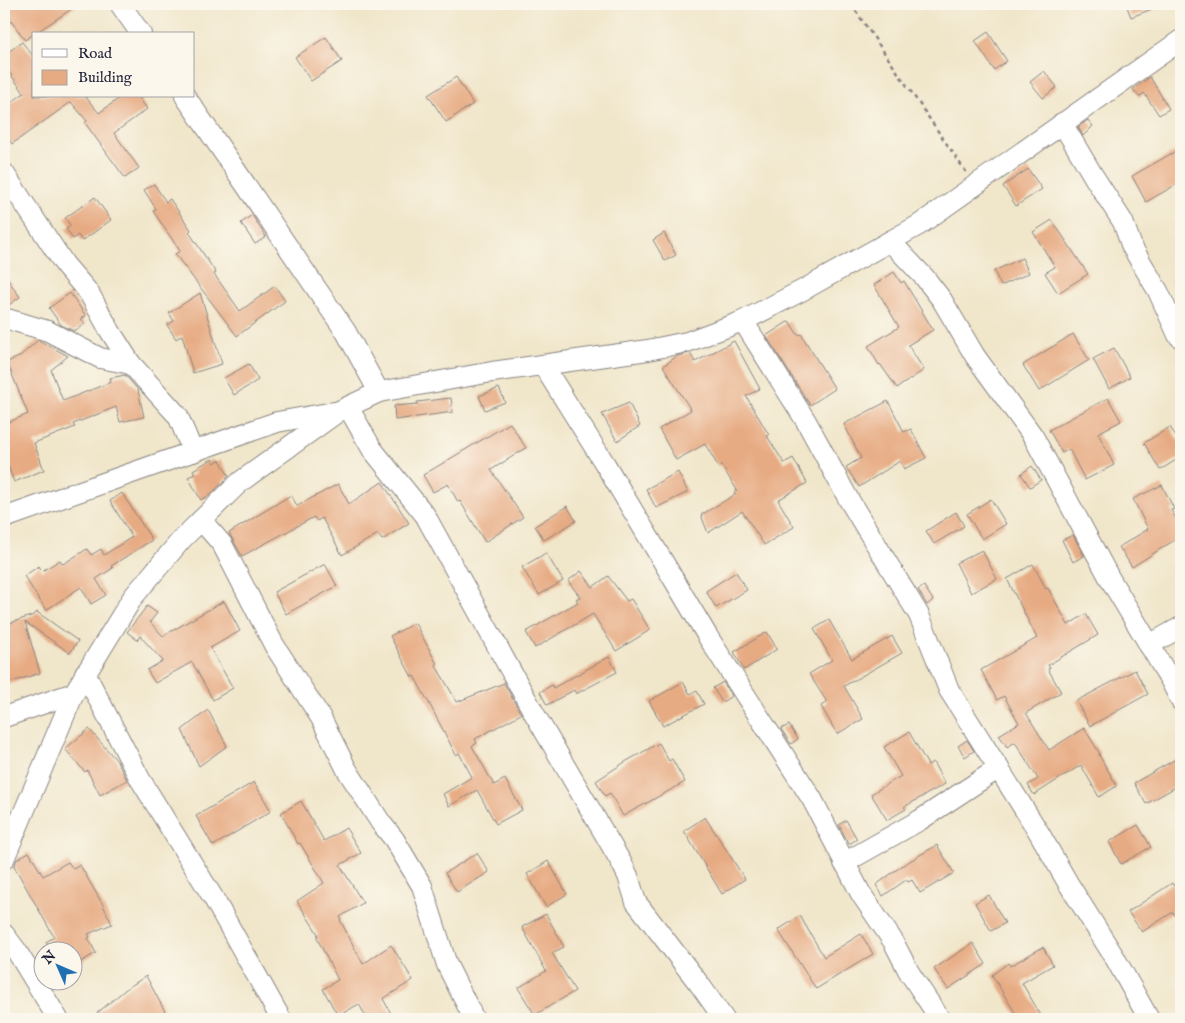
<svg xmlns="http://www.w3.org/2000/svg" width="1185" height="1023" font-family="'IM FELL English',serif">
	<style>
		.building { fill: #e7ab83 }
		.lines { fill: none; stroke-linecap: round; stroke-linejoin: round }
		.minor-casing { stroke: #898482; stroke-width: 22 }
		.path { stroke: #898482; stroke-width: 2.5; stroke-dasharray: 4 4; stroke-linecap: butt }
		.minor { stroke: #fff; stroke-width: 20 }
	</style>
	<rect width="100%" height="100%" fill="#fbf7ec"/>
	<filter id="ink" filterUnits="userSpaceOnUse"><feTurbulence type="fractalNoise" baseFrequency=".02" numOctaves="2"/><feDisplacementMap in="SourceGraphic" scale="10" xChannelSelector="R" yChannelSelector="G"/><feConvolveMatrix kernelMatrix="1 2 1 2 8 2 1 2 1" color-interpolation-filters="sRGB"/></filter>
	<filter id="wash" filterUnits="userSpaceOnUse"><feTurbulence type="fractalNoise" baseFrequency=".0096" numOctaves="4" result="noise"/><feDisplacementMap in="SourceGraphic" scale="20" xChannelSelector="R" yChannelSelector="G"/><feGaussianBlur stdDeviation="1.12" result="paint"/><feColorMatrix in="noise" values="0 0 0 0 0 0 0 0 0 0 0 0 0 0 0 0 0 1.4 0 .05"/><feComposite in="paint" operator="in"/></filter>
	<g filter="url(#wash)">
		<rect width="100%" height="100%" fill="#f0e6ca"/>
		<g id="blocks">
			<g class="building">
				<path d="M4,4H79L25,40L11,21L4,27Z"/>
				<path d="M1126,4H1163V5L1131,17Z"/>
				<path d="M988,32L1007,61L994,70L975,41Z"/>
				<path d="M326,37L342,61L311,81L295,57Z"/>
				<path d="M22,42L34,57V96H85L99,113L122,96H138L147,109L114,133L139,168L125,178L85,123L87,121L71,102L12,144L4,132V108L24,93L4,65V55Z"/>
				<path d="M1044,71L1057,87L1043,98L1030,82Z"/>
				<path d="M456,77L473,104L446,122L428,95Z"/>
				<path d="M1150,77L1169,109L1159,115L1144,93L1139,97L1133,89Z"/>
				<path d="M1088,120L1093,126L1083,136L1078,127Z"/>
				<path d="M1181,148V182L1146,202L1132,176Z"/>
				<path d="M1028,169L1042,189L1016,206L1003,186Z"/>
				<path d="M154,184L166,202L170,199L191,230L189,232L216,273L214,274L240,311L275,286L285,301L237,336L175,254L180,251L153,211L156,209L144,190Z"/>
				<path d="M95,197L111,220L82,241L78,235L73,239L66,229L71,226L65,218Z"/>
				<path d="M252,215L266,237L255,244L241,223Z"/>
				<path d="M1052,220L1088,274L1058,293L1045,273L1055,267L1033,232Z"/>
				<path d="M664,233L676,255L665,261L653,240Z"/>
				<path d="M1022,258L1029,273L1001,286L994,271Z"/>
				<path d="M894,272L901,283L904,281L933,330L908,345L924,370L897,388L880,364L879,365L868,346L899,327L874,285Z"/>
				<path d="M4,274L20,297L6,307L4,306Z"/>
				<path d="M70,293L86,316L81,319L85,324L74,331L61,325L49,308Z"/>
				<path d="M200,293L222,364L193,373L182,335L176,339L167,325L174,321L169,313Z"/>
				<path d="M789,321L798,335L801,334L835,389L810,405L766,336Z"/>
				<path d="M1073,334L1089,360L1039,391L1023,365Z"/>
				<path d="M38,340L68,356L51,370L63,401L111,382L110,378L125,375L138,390L144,417L120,422L116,407L73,424L75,427L34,443L44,470L14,482L4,455V424L28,414L7,362L19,357Z"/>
				<path d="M734,341L760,389L746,396L769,435L767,436L784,463L793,458L807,483L778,500L794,527L764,545L742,511L708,533L701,515L736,494L734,492L737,490L721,465L718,466L705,444L676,460L659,429L691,410L663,366L677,356L690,353L695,362Z"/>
				<path d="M1114,348L1130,377L1109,389L1093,359Z"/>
				<path d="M249,364L258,380L234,395L224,378Z"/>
				<path d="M499,388L505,402L485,410L479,396Z"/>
				<path d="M451,398L453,412L395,420L394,406L418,404L417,402Z"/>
				<path d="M1108,398L1121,421L1098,433L1114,465L1085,480L1069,449L1062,453L1049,430Z"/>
				<path d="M888,401L904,432L911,429L926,458L904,469L900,461L859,487L846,467L861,458L844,424Z"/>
				<path d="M629,403L640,426L617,441L602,414Z"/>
				<path d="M510,423L526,448L491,470L523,517L485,542L460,501L458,502L448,484L433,492L423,475Z"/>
				<path d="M1170,427L1181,445V457L1160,470L1144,443Z"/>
				<path d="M212,459L214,463L220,460L229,476L211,494L201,500L188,477L195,474L193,470Z"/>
				<path d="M1032,466L1041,480L1030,487L1021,474Z"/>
				<path d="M678,472L688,492L656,508L646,489Z"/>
				<path d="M382,482L409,523L382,540L378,534L342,555L322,518L317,521L314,517L242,556L229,533L291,495L297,506L338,484L349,504Z"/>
				<path d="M1162,485L1174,509L1171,510L1181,527V536L1132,567L1119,547L1148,529L1133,499Z"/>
				<path d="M122,493L152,540L111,566L113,568L96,579L106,595L91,604L81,587L46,610L24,576L39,566L42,571L60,560L63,564L87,549L91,555L101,549L104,555L132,537L110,501Z"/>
				<path d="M991,499L1006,524L982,539L967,514Z"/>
				<path d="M567,506L576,521L544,540L535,526Z"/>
				<path d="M956,512L964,526L934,544L926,531Z"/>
				<path d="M1073,535L1084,556L1073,562L1062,540Z"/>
				<path d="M982,550L997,579L971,593L956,563Z"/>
				<path d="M546,553L563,581L539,595L522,567Z"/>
				<path d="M325,564L337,586L286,614L274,592Z"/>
				<path d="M1033,564L1046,589L1048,588L1068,625L1086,614L1098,635L1048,665L1050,668L1048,669L1061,692L1026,713L1049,750L1084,728L1100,754L1099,755L1117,786L1099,797L1081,765L1034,795L1028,785L1038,779L1015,742L1007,747L999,735L1019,723L1004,696L997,700L981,670L1037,638L1007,579Z"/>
				<path d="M581,571L593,587L608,576L627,601L631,599L650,630L616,651L593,614L535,648L526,632L578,602L576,599L580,597L568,581Z"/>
				<path d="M736,572L747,590L716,608L706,591Z"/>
				<path d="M924,586L933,600L927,605L918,590Z"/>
				<path d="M224,601L240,631L210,648L233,688L213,700L192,662L155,683L147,670L163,661L140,636L137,640L127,632L147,606L157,613L150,622L163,636Z"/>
				<path d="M37,612L78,641L70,653L25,622L40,673L6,684L4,675V625L34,615Z"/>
				<path d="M829,620L852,659L892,636L902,653L844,686L863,719L837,734L821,706L827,702L809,674L832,660L814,629Z"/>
				<path d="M415,623L437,664H435L457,702L504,683L521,714L475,739L477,743L472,746L494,785L505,779L522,810L496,824L477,790L449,806L443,794L472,777L459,753L456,755L429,703L414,676L412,677L390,636Z"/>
				<path d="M767,632L777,649L744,670L734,652Z"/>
				<path d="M609,657L617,672L576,694L574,690L547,705L540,692L552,685L553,688Z"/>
				<path d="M1135,670L1148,694L1090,726L1076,701Z"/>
				<path d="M683,682L690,694L697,691L704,704L663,726L649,701Z"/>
				<path d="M723,682L732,696L722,702L713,688Z"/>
				<path d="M208,710L227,746L199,766L182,730Z"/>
				<path d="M789,725L798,739L791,744L781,729Z"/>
				<path d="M89,729L117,761L127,780L100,795L87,770L85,772L65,749Z"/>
				<path d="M909,732L928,765L933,762L945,784L904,807L906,809L887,820L871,794L901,776L884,747Z"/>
				<path d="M967,740L974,751L965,757L958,746Z"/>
				<path d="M659,743L669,761L672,759L685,782L623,816L610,793L605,796L596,781L625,762Z"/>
				<path d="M1181,756V784L1146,804L1134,783Z"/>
				<path d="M254,782L271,811L213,846L196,816Z"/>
				<path d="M301,801L324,841L346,828L361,853L340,865L363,903L340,917L341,919L340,920L363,964L391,945L413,980L383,999L394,1019H367L359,1004L338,1016L323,989L338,980L317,938L318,934L297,901L324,883L300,843L298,844L281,813Z"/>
				<path d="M705,817L745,879L722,894L684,831Z"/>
				<path d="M846,820L857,839L849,844L839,825Z"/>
				<path d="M1138,825L1151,847L1121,864L1109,842Z"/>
				<path d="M937,845L954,873L920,893L912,880L908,882L906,880L883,896L876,885L903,865Z"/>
				<path d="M29,852L43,876L68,862L73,869L80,865L103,905L112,924L88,934L90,937L88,938L96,953L72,967V950H50L46,942L54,937L14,866L17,859Z"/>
				<path d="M477,853L489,872L457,892L445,873Z"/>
				<path d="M548,861L567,894L546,907L527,874Z"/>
				<path d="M1172,883L1174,886L1181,883V925L1173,912L1142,932L1128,912Z"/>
				<path d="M989,895L1005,923L991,931L975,903Z"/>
				<path d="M546,914L564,947L552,953L575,991L535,1015L518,988L546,971L522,927Z"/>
				<path d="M800,916L824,957L861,934L873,954L816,989L778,930Z"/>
				<path d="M973,943L986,964L948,989L934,969Z"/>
				<path d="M1043,947L1053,965L1022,983L1043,1019H1019L992,975L1008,963L1010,966Z"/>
				<path d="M146,976L169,1019H90L126,989Z"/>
			</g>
		</g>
	</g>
	<g filter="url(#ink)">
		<use href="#blocks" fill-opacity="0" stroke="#898482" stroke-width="1"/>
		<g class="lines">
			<g class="minor-casing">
				<g id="minor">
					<path d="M120,4L141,34"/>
					<path d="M185,96L346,332L379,392"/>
					<path d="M1062,123L1094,177L1123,222L1132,247L1158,291L1178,335L1181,338"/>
					<path d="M4,173L65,265L89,293L110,331L131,364L178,416L193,452"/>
					<path d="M890,241L925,278L942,300L975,356L1033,436L1110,579L1171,681L1181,701"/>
					<path d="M4,318L48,331L100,358L131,364"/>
					<path d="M743,321L806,421L849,500L919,615L949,690L1038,831L1068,883L1115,958L1149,1019"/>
					<path d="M543,365L605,464L708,637L812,799L861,894L893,941L909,972L940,1019"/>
					<path d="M348,407L372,449L425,515L534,713L621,862L628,876L636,902L700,985L724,1019"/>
					<path d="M4,518L277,422L334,412"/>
					<path d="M201,520L222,544L274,645L321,718L347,770L381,823L394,839L422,886L447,965L474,1019"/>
					<path d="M1149,645L1181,627"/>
					<path d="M85,673L140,779L214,899L281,1019"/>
					<path d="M4,717L74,693"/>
					<path d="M4,859L74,693L133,597L182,539L240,482L339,411L379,392L492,372L648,350L687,342L743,321L803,290L919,225L1181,40"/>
					<path d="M844,863L920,820L999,768"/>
					<path d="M4,934L16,950L58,1019"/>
				</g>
			</g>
			<path class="path" d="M851,4L966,172"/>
			<use href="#minor" class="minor"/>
		</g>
	</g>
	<rect width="1185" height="1023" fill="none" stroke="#fbf7ec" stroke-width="20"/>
	<rect x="32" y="32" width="162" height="65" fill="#fbf7ec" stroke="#a4a2a5"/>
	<rect x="42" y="49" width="25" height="8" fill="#ffffff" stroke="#a4a2a5"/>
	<text x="78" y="58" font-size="15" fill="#22223b">Road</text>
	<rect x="42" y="70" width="25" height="15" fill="#e7ab83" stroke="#a4a2a5"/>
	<text x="78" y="82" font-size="15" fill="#22223b">Building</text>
	<g transform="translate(58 966) rotate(315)"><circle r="24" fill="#fbf7ec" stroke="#a4a2a5"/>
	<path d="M0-4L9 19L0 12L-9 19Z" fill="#1f6fb2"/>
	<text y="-8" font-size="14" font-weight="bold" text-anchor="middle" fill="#22223b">N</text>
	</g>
</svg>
